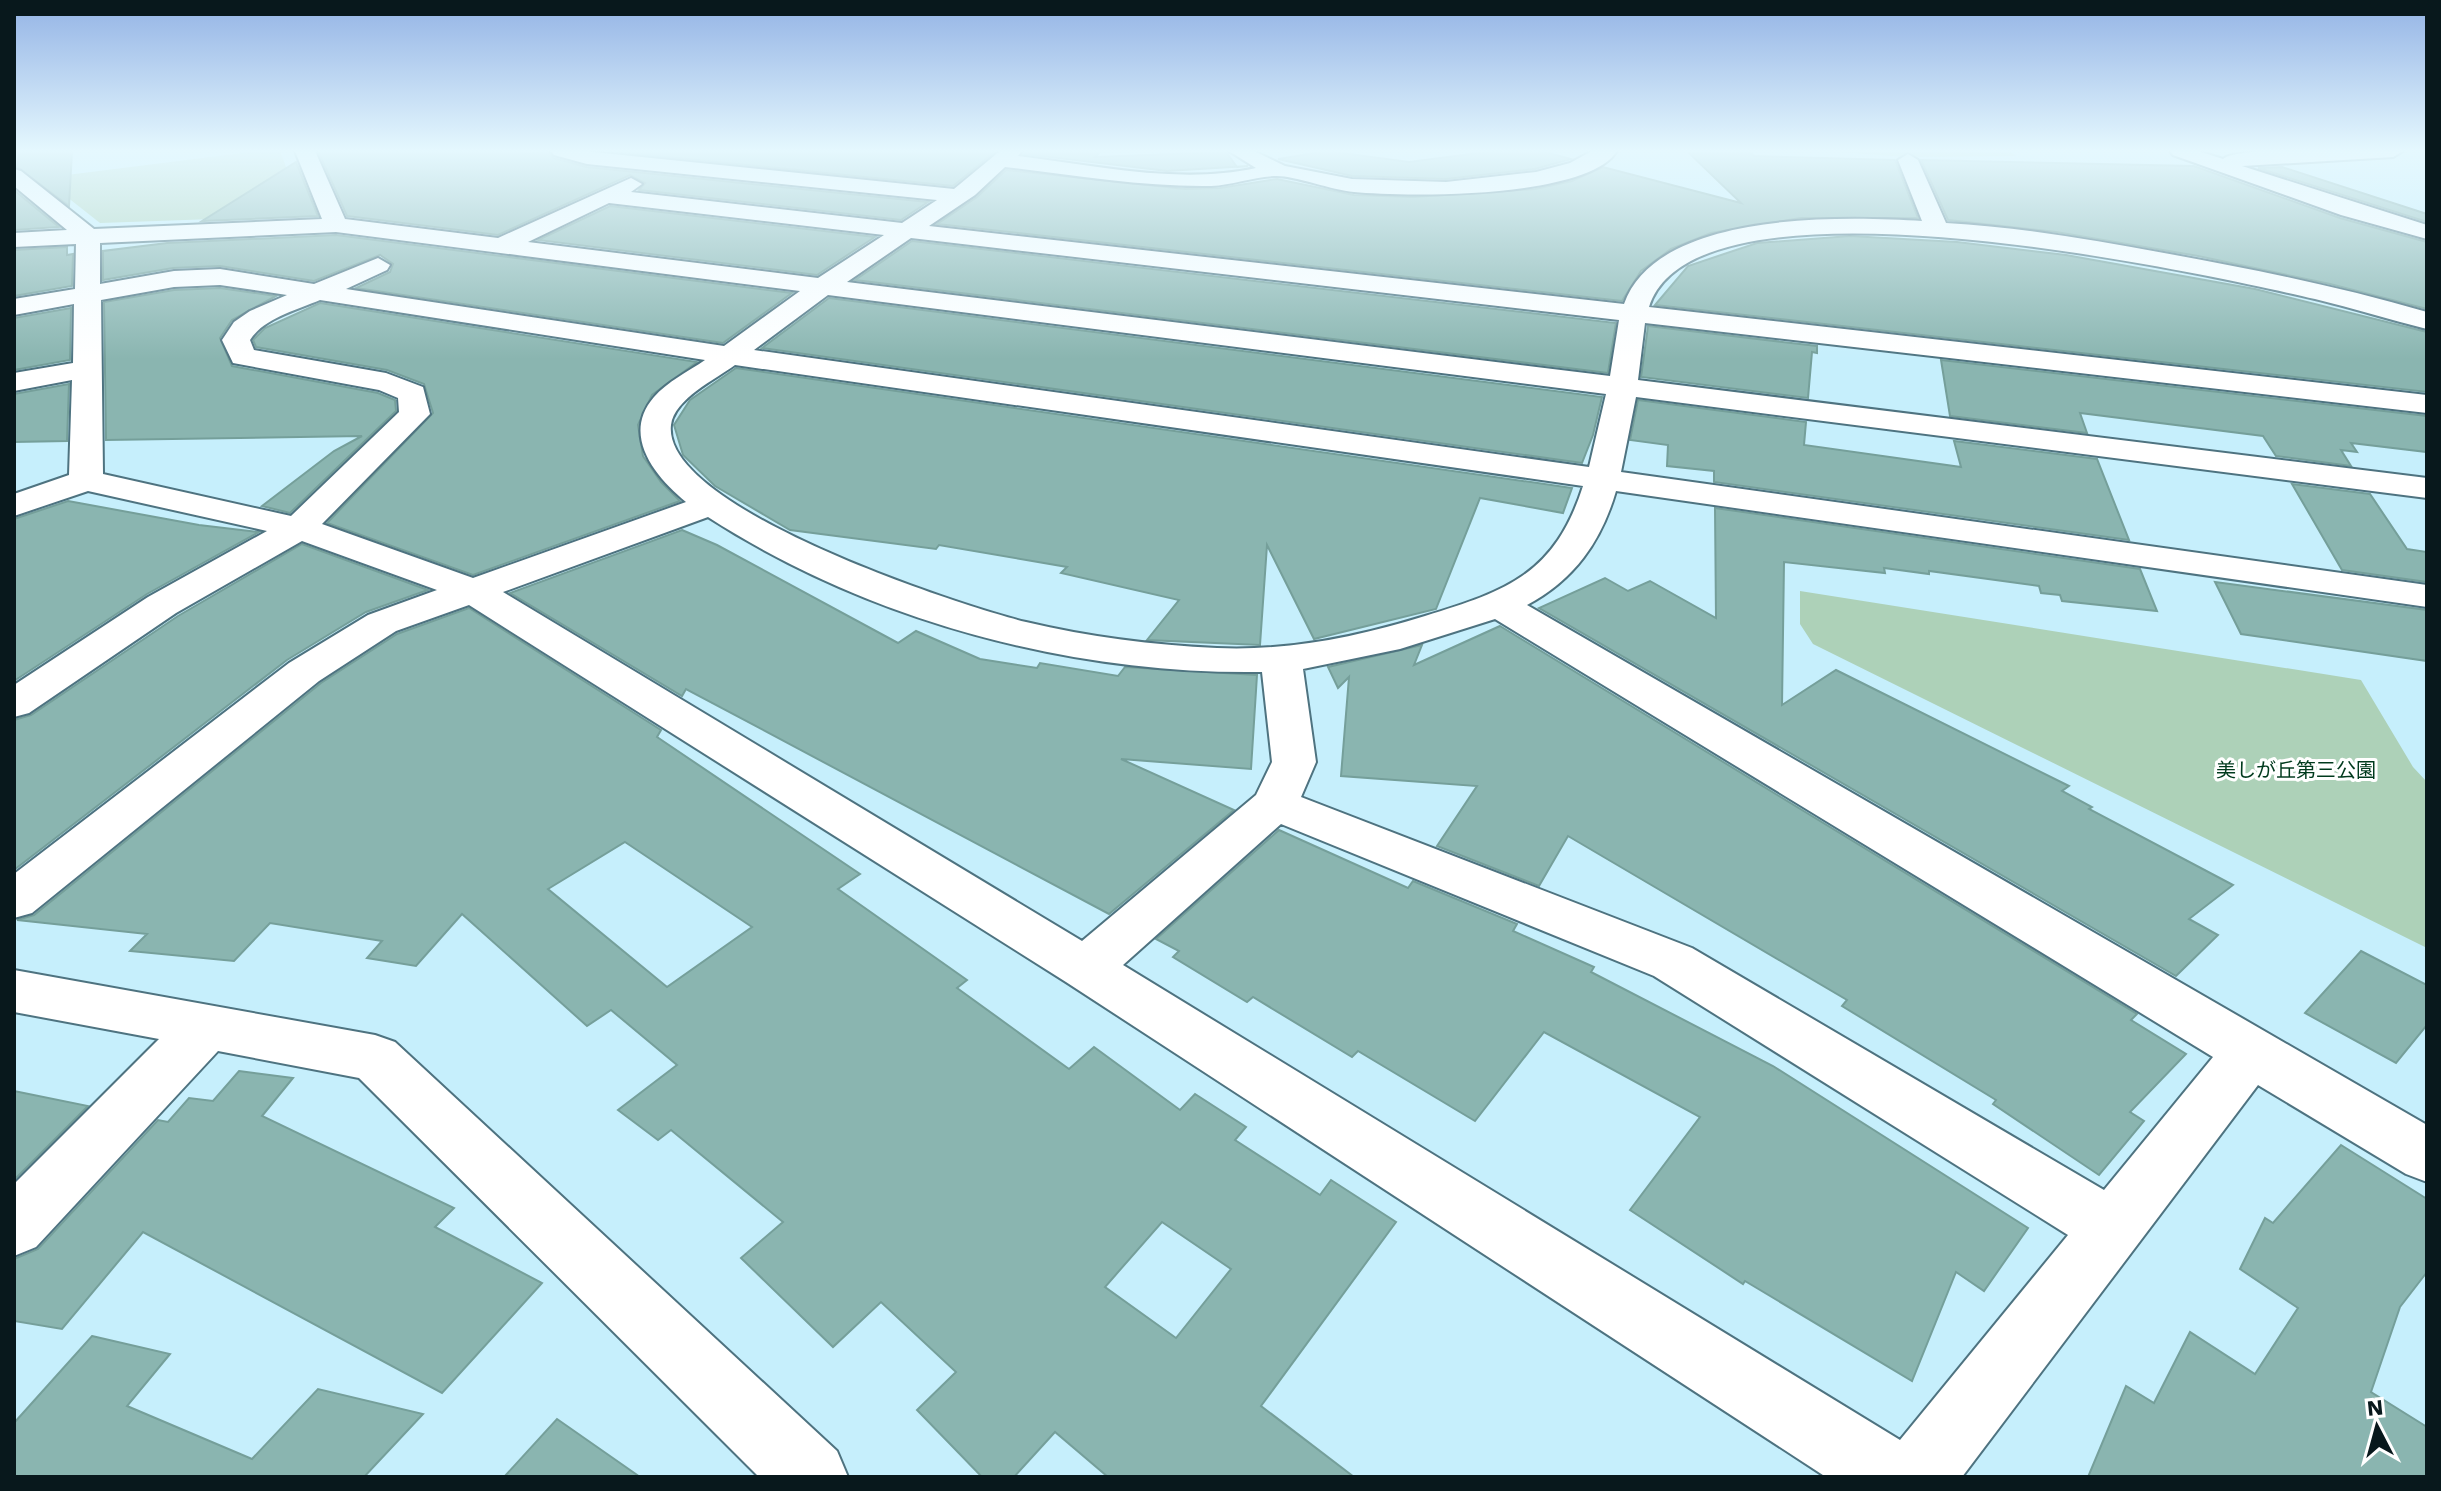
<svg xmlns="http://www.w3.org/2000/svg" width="2441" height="1491" font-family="'Work Sans','Noto Sans JP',sans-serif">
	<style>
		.green { fill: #add1b8 }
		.building { fill: #8ab5b0; stroke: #759f9a; stroke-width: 2; fill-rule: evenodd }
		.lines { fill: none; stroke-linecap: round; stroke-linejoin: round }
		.minor-casing { stroke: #4e7380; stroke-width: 4 }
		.minor { fill: #fff; fill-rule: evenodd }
		.labels { text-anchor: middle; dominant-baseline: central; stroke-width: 6; stroke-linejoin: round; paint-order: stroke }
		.park-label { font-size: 20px; fill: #003a1d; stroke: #fff }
	</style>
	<rect width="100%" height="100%" fill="#c6effc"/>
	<g class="green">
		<path d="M258,151H280L301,207L269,217L100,223L43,178Z"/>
		<path d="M1826,151H2009L2017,156L1905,157Z"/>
		<path d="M1800,591L2361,680L2413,767L2427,782V948L1813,644L1800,624Z"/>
	</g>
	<g class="building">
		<path d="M19,151H72L69,206L17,167Z"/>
		<path d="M318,151H522L523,154L548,151L553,158L587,167L928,202L901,220L639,190L645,183L630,175L498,235L347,216Z"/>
		<path d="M608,151H996L953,186Z"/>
		<path d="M1025,151H1101L1095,157L1226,152L1237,167L1248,166L1167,171L1024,154Z"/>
		<path d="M1327,151L1409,162L1494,151H1541L1571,159L1535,169L1446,179L1352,176L1278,159Z"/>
		<path d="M1750,152L1754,156L1895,160L1918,218H1801L1711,233L1671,249L1641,271L1622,301L937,224L977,197L1006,170L1185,189L1220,188L1277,179L1354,195L1413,197L1535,189L1572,181L1603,167L1741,203L1689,153Z"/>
		<path d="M1921,160L2194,166L2340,218L2427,242V309L2330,284L2198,256L2056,232L1948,220Z"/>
		<path d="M296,162L318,216L202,221Z"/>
		<path d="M2282,167L2427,214V222L2258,168Z"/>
		<path d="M14,190L59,227L14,230Z"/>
		<path d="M610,206L875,237L817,275L538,240Z"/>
		<path d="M336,235L792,293L723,343L356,288L390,272L393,264L380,255L314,281L220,266L173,268L103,280V251L167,243Z"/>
		<path d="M1850,236L1957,242L2066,255L2255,289L2427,332V392L1655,305L1688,266L1757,243Z"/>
		<path d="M912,241L1616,323L1608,373L855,280Z"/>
		<path d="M67,247V255L73,254L72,286L14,296V250Z"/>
		<path d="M220,288L276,296L232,320L220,338L232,366L378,393L395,400L396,411L290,513L262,506L334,451L362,436L106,440L104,302L174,290Z"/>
		<path d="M829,298L1602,397L1593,435L1582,463L762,348Z"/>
		<path d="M320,303L697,362L652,395L638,425L643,456L661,482L680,501L473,575L327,523L433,413L424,384L387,370L256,347L253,340L265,328Z"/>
		<path d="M71,308L70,360L14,370V318Z"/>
		<path d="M1648,326L1817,346V353L1812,352L1808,398L1641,377Z"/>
		<path d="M1941,360L2427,416V452L2351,443L2357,452L2341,450L2351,466L2276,456L2263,436L2080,413L2087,433L1950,416Z"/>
		<path d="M736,368L1572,488L1563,513L1480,498L1436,609L1314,639L1267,545L1260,645L1147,640L1179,600L1061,573L1067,567L939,545L936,549L790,530L715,486L683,455L674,425L690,400Z"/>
		<path d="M69,384L67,441L14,442V394Z"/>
		<path d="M1638,400L1806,422L1804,445L1961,467L1954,441L2097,459L2129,540L1714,482V471L1667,466L1668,445L1630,440Z"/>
		<path d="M2292,484L2370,494L2407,549L2427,552V582L2342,570Z"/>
		<path d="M68,501L199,525L259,532L147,594L14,681V519Z"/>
		<path d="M1715,508L2140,569L2157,611L2062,601L2060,595L2041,593L2039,586L1929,571V574L1884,568L1885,573L1784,562L1782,705L1836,670L2069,786L2062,791L2092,807L2089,809L2233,885L2189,919L2218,935L2176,976L1539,608L1605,578L1628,591L1650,581L1716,618Z"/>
		<path d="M682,530L717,545L898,643L916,631L980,659L1037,668L1040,663L1118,676L1125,667L1257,675L1251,769L1121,759L1234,810L1109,914L686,689L682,696L510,593Z"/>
		<path d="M302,544L428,590L366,612L287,660L14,870V720L31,715L178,616Z"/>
		<path d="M2215,582L2427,610V661L2241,634Z"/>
		<path d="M469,608L661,730L657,737L860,874L838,889L967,980L957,988L1069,1069L1094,1047L1180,1110L1195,1094L1246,1127L1235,1140L1320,1195L1331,1180L1396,1222L1261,1406L1354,1477H1108L1055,1432L1014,1477H982L917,1410L956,1372L881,1302L833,1347L741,1258L783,1222L671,1130L658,1140L618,1110L677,1065L611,1010L587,1026L462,914L416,966L367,958L382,941L270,923L234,961L130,951L147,934L17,920L34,915L321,683L397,634ZM625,842L752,927L667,987L548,889ZM1162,1222L1231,1269L1176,1338L1105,1287Z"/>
		<path d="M1500,626L2137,1014L2131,1020L2186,1054L2130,1112L2144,1121L2099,1175L1993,1104L1996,1100L1842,1006L1847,1000L1568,836L1539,886L1437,846L1477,786L1341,776L1349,677L1338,688L1328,667L1422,645L1414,665Z"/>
		<path d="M1279,830L1408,888L1413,881L1517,924L1513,931L1594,967L1591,972L1773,1066L2028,1228L1984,1291L1956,1272L1912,1381L1745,1281L1743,1284L1630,1210L1700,1117L1544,1032L1475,1121L1358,1051L1352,1057L1253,997L1247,1002L1173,957L1179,951L1156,939Z"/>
		<path d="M2361,951L2427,985V1025L2396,1063L2305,1013Z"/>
		<path d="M239,1071L293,1078L262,1116L454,1208L435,1227L542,1283L442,1393L143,1232L62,1329L14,1321V1259L38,1249L158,1120L168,1122L189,1098L213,1101Z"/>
		<path d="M14,1091L88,1106L14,1180Z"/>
		<path d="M2341,1145L2427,1199V1272L2400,1307L2371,1392L2427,1427V1477H2088L2126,1386L2154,1403L2190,1332L2255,1374L2298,1308L2240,1269L2265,1218L2273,1223Z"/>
		<path d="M92,1336L170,1354L127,1406L252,1459L318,1389L423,1414L364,1477H14V1423Z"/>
		<path d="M557,1419L640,1477H504Z"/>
	</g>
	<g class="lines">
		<g class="minor-casing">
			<g id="minor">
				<path d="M295,151H315L345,219L498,238L631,178L642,184L631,192L902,223L937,200L587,164L554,155L551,151H583L954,189L1000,151H1022L1018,156C1095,165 1179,185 1256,168L1229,151H1254L1285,166L1352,179L1446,182L1536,172L1570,163L1592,151H1617C1587,199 1406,197 1354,192C1332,190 1295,176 1277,176C1255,176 1233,185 1211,186C1142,187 1074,175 1005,167L975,195L929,226L1624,304C1657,211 1841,216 1922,221L1898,160L1908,154L1918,160L1946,223C2019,227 2092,240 2164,253C2253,269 2341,287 2427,312V329C2390,320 2353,308 2315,299C2202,273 1695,161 1649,307L2427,395V413L1645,323L1638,380L2427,478V498L1636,397L1621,472L2427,585V607L1616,491C1601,542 1574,580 1527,605L2427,1125V1182L2406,1174L2258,1085L1962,1477H1826L1066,982L469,605L396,631L319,681L32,913L14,918V874L289,663L368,615L437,590L302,541L176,613L29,713L14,717V685L148,597L267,531L88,491L14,516V494L69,475L72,380L14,391V373L73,363L74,304L14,315V299L75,289L76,244L14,247V233L67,230L14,186V169L21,171L94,229L322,219ZM609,203L884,235L818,278L528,242ZM336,232L800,291L724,346L346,289L387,270L390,265L378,258L314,284L220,269L174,271L100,284V243ZM911,238L1619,320L1610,376L847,282ZM220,285L287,295L250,311L234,322L222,340L233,363L379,390L398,398L399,412L291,516L103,474L101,300L174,287ZM828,295L1606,394L1589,467L754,350ZM320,300L705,360C689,371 667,382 654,397C621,435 655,477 686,502L473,578L322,524L430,414L423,387L386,373L254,350L250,340C264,318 297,310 320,300ZM735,365L1583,486C1555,574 1507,591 1425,616C1357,637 1289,651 1217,648C1153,645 1089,637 1026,622C960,606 661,508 671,425C674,399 716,379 735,365ZM708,517C869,621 1072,675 1262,672L1272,762L1256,795L1082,941L503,592ZM1495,619L2213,1057L2104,1190L1692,948L1301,797L1316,762L1303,669L1400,649ZM1281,824L1654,976L2068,1235L1900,1440L1123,965Z"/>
				<path d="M2170,151H2198L2223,159C2238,145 2374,151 2403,151L2393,157L2242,166L2427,225V239L2341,215L2173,155Z"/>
				<path d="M14,970L375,1035L395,1042L837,1451L848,1477H759L359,1078L218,1051L36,1247L14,1256V1184L159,1039L14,1012Z"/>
			</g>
		</g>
		<use href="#minor" class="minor"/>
	</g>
	<linearGradient id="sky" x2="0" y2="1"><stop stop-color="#93b3e5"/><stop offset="0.42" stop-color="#e5f8fe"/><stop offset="1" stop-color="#e5f8fe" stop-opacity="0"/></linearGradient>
	<rect width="2441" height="359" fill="url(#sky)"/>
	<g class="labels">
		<g class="park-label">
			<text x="2296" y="770">美しが丘第三公園</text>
		</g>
	</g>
	<rect width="2441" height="1491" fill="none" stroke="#08181c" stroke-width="32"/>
	<g transform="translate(2377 1427) rotate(354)" stroke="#ffffff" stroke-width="6" paint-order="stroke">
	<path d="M0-6L14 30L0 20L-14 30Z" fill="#08181c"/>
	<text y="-12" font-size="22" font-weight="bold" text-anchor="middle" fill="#08181c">N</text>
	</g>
</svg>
